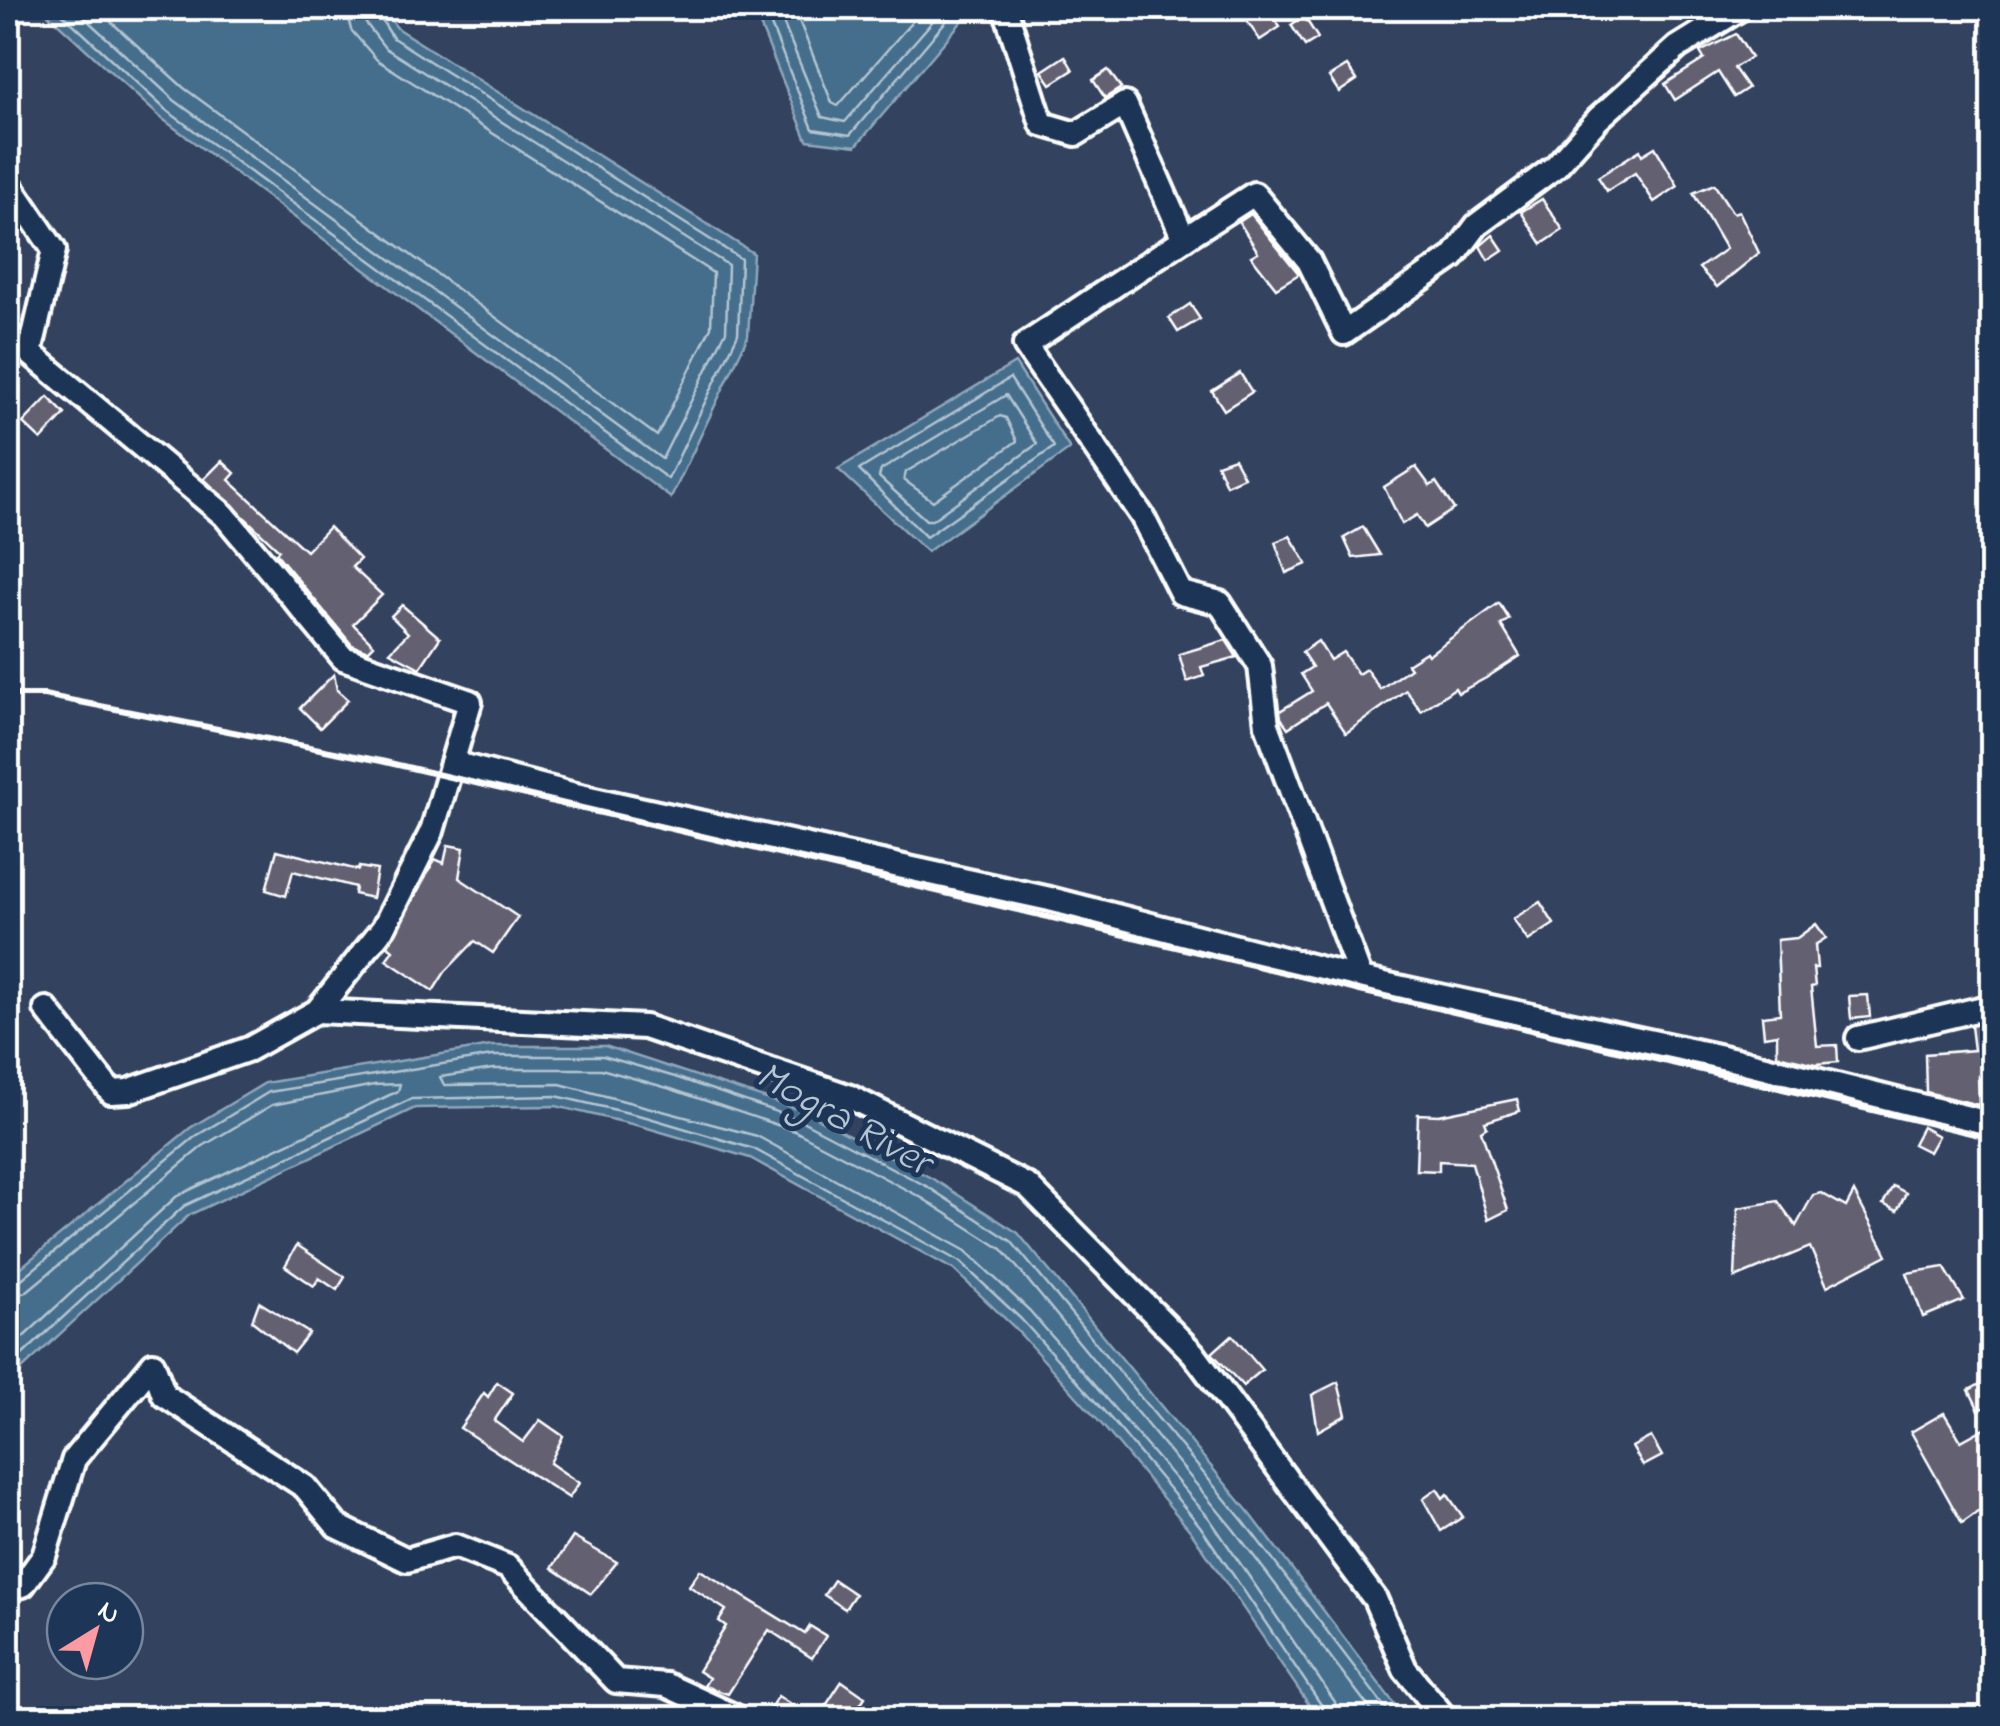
<svg xmlns="http://www.w3.org/2000/svg" width="2000" height="1726" font-family="'Indie Flower',sans-serif">
	<style>
		.water { fill: #446d8c; stroke: #8fa7ba; stroke-width: 2.5 }
		.lines { fill: none; stroke-linecap: round; stroke-linejoin: round }
		.shore { stroke: #b4c5d1; stroke-width: 2.5 }
		.building { fill: #646071; stroke: #fff; stroke-width: 2.5 }
		.street-casing { stroke: #fff; stroke-width: 30 }
		.street { stroke: #1d3557; stroke-width: 22 }
		.rail { stroke: #fff; stroke-width: 6 }
		.labels { text-anchor: middle; dominant-baseline: central; stroke-width: 10; stroke-linejoin: round; paint-order: stroke }
		.water-label { font-size: 42px; font-style: italic; fill: #b4c5d1; stroke: #1d3557 }
	</style>
	<rect width="100%" height="100%" fill="#32425f"/>
	<filter id="ink" filterUnits="userSpaceOnUse"><feTurbulence type="fractalNoise" baseFrequency=".01" numOctaves="2"/><feDisplacementMap in="SourceGraphic" scale="20" xChannelSelector="R" yChannelSelector="G"/><feConvolveMatrix kernelMatrix="1 2 1 2 8 2 1 2 1" color-interpolation-filters="sRGB"/></filter>
	<g filter="url(#ink)">
		<g class="water">
			<path d="M41,8H381L398,29L753,253L748,336L671,498L160,117Z"/>
			<path d="M753,8H965L968,14L856,146L807,140Z"/>
			<path d="M1015,363L1070,449L927,552L838,469Z"/>
			<path d="M491,1046H605L803,1111L933,1179L1018,1233L1252,1516L1405,1718H1318L1192,1533L1104,1427L1013,1326L954,1270L750,1158L644,1127L556,1106L415,1108L189,1215L8,1382V1278L190,1128L265,1083Z"/>
		</g>
		<g class="lines">
			<g class="shore">
				<path d="M56,8L166,110L668,479L738,334L741,259L393,38L374,8"/>
				<path d="M74,8L174,100L662,459L726,331L728,265L385,48L365,22L362,8"/>
				<path d="M96,8L184,88L657,436L711,327L713,273L377,60L351,30L346,8"/>
				<path d="M764,8L813,129L850,135L957,8"/>
				<path d="M777,8L822,117L845,122L944,8"/>
				<path d="M794,8L832,103L838,106L924,8"/>
				<path d="M1010,378L1054,447L926,537L859,470Z"/>
				<path d="M1006,395L1037,444L932,520H926L879,477L881,470Z"/>
				<path d="M1000,416L1006,418L1017,441L933,501L904,480L906,472Z"/>
				<path d="M8,1285L18,1282L196,1136L269,1092L492,1056H603L675,1077L800,1120L928,1187L1011,1241L1244,1522L1393,1718"/>
				<path d="M8,1297L26,1292L203,1146L272,1105L374,1085L400,1084L398,1091L177,1196L8,1351"/>
				<path d="M8,1368L184,1206L411,1099L556,1096L646,1117L754,1149L960,1262L1021,1319L1112,1420L1200,1526L1324,1709L1326,1718"/>
				<path d="M1338,1718L1335,1702L1209,1518L1030,1311L966,1251L757,1136L560,1084L444,1085L440,1077L493,1069H601L671,1089L795,1131L922,1198L1002,1249L1234,1530L1377,1718"/>
			</g>
		</g>
		<g class="building">
			<path d="M1238,8H1267L1280,27L1260,40Z"/>
			<path d="M1304,16L1318,38L1305,46L1291,25Z"/>
			<path d="M1736,34L1751,57L1734,68L1748,88L1734,97L1718,72L1675,100L1665,84L1704,59L1700,52Z"/>
			<path d="M1065,56L1073,70L1051,84L1042,71Z"/>
			<path d="M1347,66L1357,80L1339,92L1329,77Z"/>
			<path d="M1108,70L1121,88L1105,98L1093,80Z"/>
			<path d="M1655,147L1678,186L1654,202L1635,173L1607,191L1598,177L1640,150L1642,155Z"/>
			<path d="M1714,184L1733,213L1739,211L1759,253L1717,287L1699,268L1726,249L1693,193Z"/>
			<path d="M1542,199L1563,230L1542,244L1521,212Z"/>
			<path d="M1251,214L1299,274L1276,288L1251,256L1258,252L1239,222Z"/>
			<path d="M1493,235L1503,250L1488,260L1480,246Z"/>
			<path d="M1190,304L1200,319L1178,332L1169,318Z"/>
			<path d="M1240,373L1252,392L1224,410L1212,391Z"/>
			<path d="M48,397L65,414L41,440L23,423Z"/>
			<path d="M1234,458L1244,477L1226,485L1217,464Z"/>
			<path d="M222,461L235,473L229,480L306,551L329,527L360,559L352,567L382,595L353,624L374,645L368,651L352,645L276,553L279,550L204,479Z"/>
			<path d="M1416,467L1430,486L1436,482L1454,509L1425,528L1417,515L1402,524L1384,487Z"/>
			<path d="M1363,527L1380,555L1353,558L1344,538Z"/>
			<path d="M1290,536L1307,564L1286,573L1275,542Z"/>
			<path d="M1499,603L1509,619L1501,625L1520,656L1486,678L1458,693L1455,688L1421,711L1406,690L1346,733L1326,703L1288,728L1281,718L1280,711L1312,691L1301,674L1312,667L1302,652L1318,641L1330,660L1343,652L1358,674L1366,669L1380,689L1410,668L1407,664L1426,652L1428,655Z"/>
			<path d="M402,605L440,638L420,668L390,652L408,633L391,616Z"/>
			<path d="M1226,640L1237,657L1201,667L1204,676L1187,682L1179,654Z"/>
			<path d="M334,674L337,690L348,700L320,728L300,708Z"/>
			<path d="M448,845L464,848L459,878L518,917L493,953L475,941L445,972L433,991L386,960L393,950L388,946L435,859L444,863Z"/>
			<path d="M277,850L358,870L359,867L377,870L372,898L354,894L355,887L293,871L286,896L266,890Z"/>
			<path d="M1540,902L1554,924L1528,941L1513,919Z"/>
			<path d="M1816,924L1826,938L1815,945L1817,968H1813L1815,986L1811,987L1817,1046L1837,1045L1838,1062L1816,1064L1777,1055V1034L1764,1036L1762,1016L1780,1014L1777,940L1797,938Z"/>
			<path d="M1868,995L1870,1017L1851,1019L1849,996Z"/>
			<path d="M1992,1021V1076H1978L1979,1105L1926,1092L1925,1054L1974,1050L1971,1026Z"/>
			<path d="M1517,1099L1520,1111L1485,1122L1487,1127L1481,1131L1508,1210L1488,1220L1472,1163L1439,1161V1171L1416,1170L1418,1114L1439,1115Z"/>
			<path d="M1922,1127L1938,1136L1929,1152L1913,1144Z"/>
			<path d="M1893,1186L1906,1193L1897,1211L1883,1204Z"/>
			<path d="M1854,1192L1887,1255L1827,1286L1810,1247L1735,1278L1738,1208L1778,1201L1796,1226L1813,1195L1821,1193L1846,1207Z"/>
			<path d="M297,1245L345,1277L337,1290L319,1278L314,1286L285,1266Z"/>
			<path d="M1944,1267L1964,1300L1923,1317L1907,1273Z"/>
			<path d="M259,1302L309,1333L293,1353L252,1321Z"/>
			<path d="M1232,1335L1262,1370L1243,1386L1212,1353Z"/>
			<path d="M497,1382L513,1393L494,1421L523,1442L540,1420L563,1436L550,1463L579,1483L569,1498L460,1428L484,1393L488,1397Z"/>
			<path d="M1338,1382L1346,1415L1318,1431L1312,1395Z"/>
			<path d="M1984,1382L1992,1404L1979,1410L1969,1390Z"/>
			<path d="M1944,1413L1961,1441L1992,1424V1502L1962,1523L1911,1432Z"/>
			<path d="M1651,1437L1662,1456L1643,1466L1632,1447Z"/>
			<path d="M1437,1489L1443,1498L1447,1494L1463,1517L1441,1531L1423,1499Z"/>
			<path d="M573,1537L617,1562L591,1594L552,1568Z"/>
			<path d="M700,1570L805,1634L810,1626L826,1636L812,1658L769,1630L728,1694L704,1686L709,1678L698,1671L726,1626L719,1621L726,1610L689,1586Z"/>
			<path d="M834,1580L855,1594L845,1609L824,1595Z"/>
			<path d="M842,1681L865,1697L851,1718H829L821,1713Z"/>
			<path d="M778,1696L812,1718H784L770,1708Z"/>
		</g>
		<g class="lines">
			<g class="street-casing">
				<g id="street">
					<path d="M1005,8L1042,124L1076,134L1125,104L1184,239L1254,194L1309,261L1344,333L1453,257L1477,225L1556,166L1598,119L1678,47L1741,8"/>
					<path d="M8,182L54,250L30,353L224,515L343,658L470,702L432,831L384,927L317,1011L249,1049L128,1091L111,1092L46,1009"/>
					<path d="M1184,239L1025,345L1142,516L1181,593L1220,603L1260,666L1267,725L1361,979"/>
					<path d="M452,763L571,794L1050,899L1361,979L1745,1062L1992,1124"/>
					<path d="M317,1011L645,1027L850,1097L1028,1186L1193,1353L1375,1599L1405,1669L1445,1718"/>
					<path d="M1858,1038L1992,1006"/>
					<path d="M8,1588L23,1585L44,1556L74,1459L153,1364L164,1395L305,1487L337,1526L407,1560L455,1546L508,1567L616,1681L666,1685L738,1718"/>
				</g>
			</g>
			<use href="#street" class="street"/>
			<path class="rail" d="M8,695H44L381,761L1992,1138"/>
		</g>
	</g>
	<g class="labels">
		<g class="water-label">
			<text transform="translate(843 1120) rotate(29)">Mogra River</text>
		</g>
	</g>
	<rect width="2000" height="1726" fill="none" stroke="#1d3557" stroke-width="40"/>
	<rect x="20" y="20" width="1960" height="1686" fill="none" stroke="#fff" stroke-width="4" filter="url(#ink)"/>
	<g transform="translate(95 1631) rotate(37)"><circle r="48" fill="#1d3557" stroke="#77869a" stroke-width="2.5"/>
	<path d="M0-8L18 38L0 25L-18 38Z" fill="#ff9aa2"/>
	<text y="-15" font-size="28" font-weight="bold" text-anchor="middle" fill="#ffffff">N</text>
	</g>
</svg>
